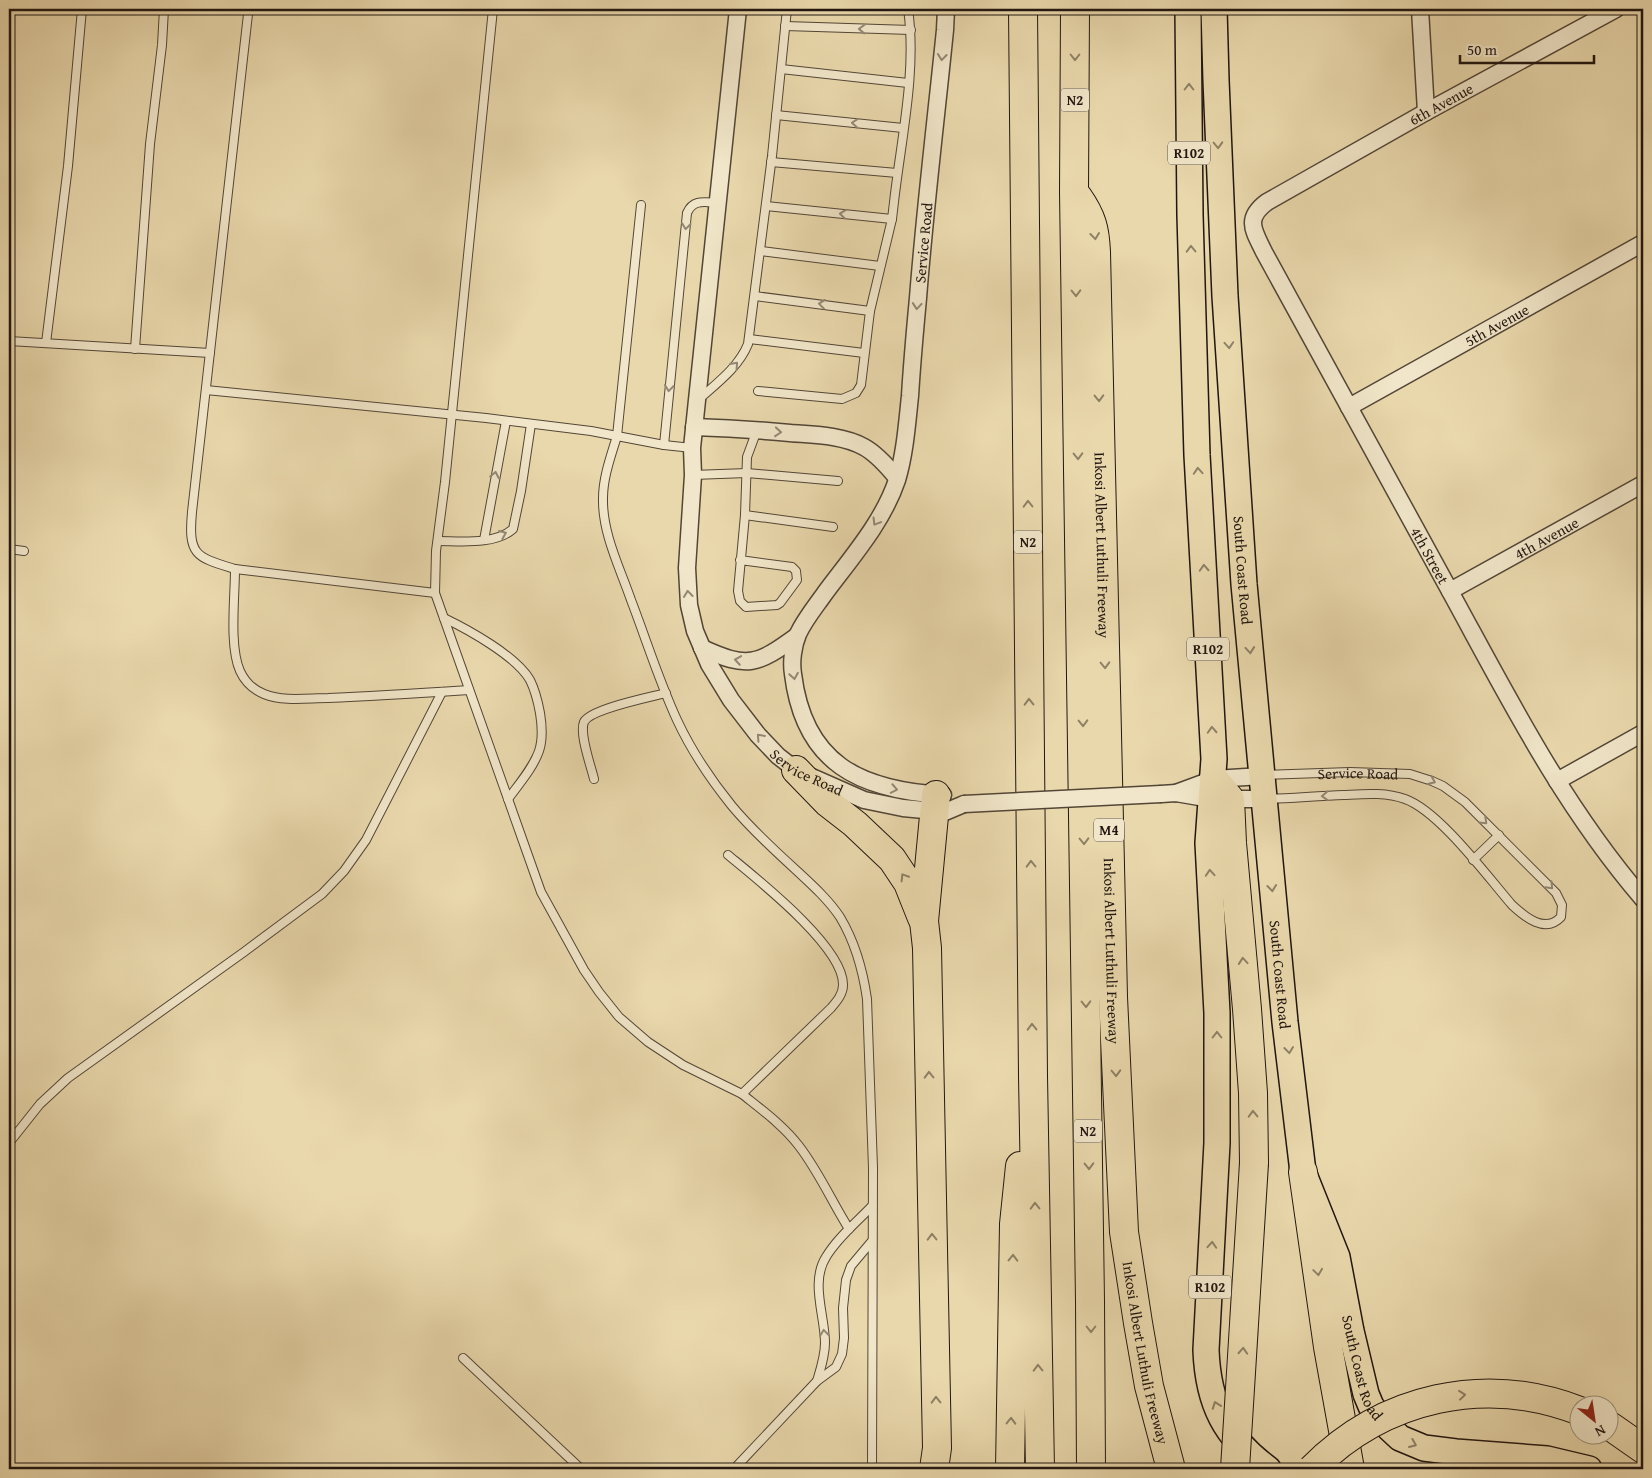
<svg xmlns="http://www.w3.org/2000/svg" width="1652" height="1478" font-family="'Gentium Book Plus',serif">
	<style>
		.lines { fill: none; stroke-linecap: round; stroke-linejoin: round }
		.lane-casing { stroke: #534637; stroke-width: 10 }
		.street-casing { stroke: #534637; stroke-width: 19 }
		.primary-casing { stroke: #211610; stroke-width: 28 }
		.highway-casing { stroke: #211610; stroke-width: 30 }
		.lane { stroke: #f1e6c9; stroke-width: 8 }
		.street { stroke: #f1e6c9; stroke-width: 16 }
		.primary { stroke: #e9d8ac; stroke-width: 25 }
		.highway { stroke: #e9d8ac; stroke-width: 28 }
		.street-bridge-casing { stroke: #534637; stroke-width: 19; stroke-linecap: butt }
		.highway-bridge-casing { stroke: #211610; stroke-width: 30; stroke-linecap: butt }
		.street-bridge { stroke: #f1e6c9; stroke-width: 16 }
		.highway-bridge { stroke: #e9d8ac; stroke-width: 28 }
		.oneway { stroke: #938876 }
		.oneway2 { stroke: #8f8166 }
		.labels { text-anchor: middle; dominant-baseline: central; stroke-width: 4; stroke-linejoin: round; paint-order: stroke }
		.shield { fill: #f1e6c9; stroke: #5f5448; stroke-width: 1 }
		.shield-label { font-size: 14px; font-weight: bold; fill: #211610 }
		.street-label { font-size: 15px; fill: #211610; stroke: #f1e6c9 }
	</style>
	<rect width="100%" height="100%" fill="#e9d8ac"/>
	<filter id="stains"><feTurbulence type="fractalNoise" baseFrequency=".004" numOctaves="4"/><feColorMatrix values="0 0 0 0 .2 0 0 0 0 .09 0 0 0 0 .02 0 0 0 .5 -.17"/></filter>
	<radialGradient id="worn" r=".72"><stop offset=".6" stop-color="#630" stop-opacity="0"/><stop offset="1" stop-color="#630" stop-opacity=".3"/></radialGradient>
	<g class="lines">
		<g class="lane-casing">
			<g id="lane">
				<path d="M248,14L192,512C188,556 196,557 235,569L435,593L436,551L445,482L493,9"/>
				<path d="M785,26L911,30"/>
				<path d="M781,69L908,83"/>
				<path d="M776,115L903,128"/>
				<path d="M771,162L897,173"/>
				<path d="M766,206L892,219"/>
				<path d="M761,251L880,266"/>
				<path d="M755,296L870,311"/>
				<path d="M749,339L864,353"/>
				<path d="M9,341L210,353"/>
				<path d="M46,343L68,166L82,9"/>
				<path d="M135,349L150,144L162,45L164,9"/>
				<path d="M206,390L486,418L591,431L617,436L641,205"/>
				<path d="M758,391L842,399L856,393L861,385L870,311L892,219L894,202C901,140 917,70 908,9"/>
				<path d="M698,400C716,384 739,367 748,344L772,156L787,9"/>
				<path d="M664,445L687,213C693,199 704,202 718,203"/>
				<path d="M692,448L664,445L617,436C611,456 603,477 603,498C602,533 620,568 631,600C646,639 659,681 677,720C691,750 711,780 732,806C751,829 774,850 796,870C811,884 828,899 840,917C855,942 863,971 867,999L873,1168L872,1469"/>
				<path d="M693,475L747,473L838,481"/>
				<path d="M745,515L833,527"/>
				<path d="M484,540L506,421"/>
				<path d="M438,541C461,541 495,545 513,529L521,491L531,424"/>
				<path d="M9,549L24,551"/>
				<path d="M740,560L792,567L796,571L797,580L780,603L777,605L746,607L740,601L738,591L745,515L747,457L757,430"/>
				<path d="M235,569C235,598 229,646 240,671C245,682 254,690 264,694C284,702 308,698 328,698C375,696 422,693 469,690"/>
				<path d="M435,593L541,892L584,970L599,992L619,1017L648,1042L683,1065L742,1094L831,1008C837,1001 843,994 843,985C844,947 757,879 728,855"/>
				<path d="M444,618C469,630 516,656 530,680C535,690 538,702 540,713C542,725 543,739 539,751C533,768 519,784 508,799"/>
				<path id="s1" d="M1266,775L1350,772L1410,774L1432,781L1443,786L1465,802L1556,893L1562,905L1561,917C1545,934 1525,917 1512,905C1487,876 1439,811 1405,799C1385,792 1364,794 1344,795C1319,796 1293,798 1268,799"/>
				<path d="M594,779C591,766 579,734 584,722C590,709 651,697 666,693"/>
				<path d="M1473,860L1499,835"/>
				<path d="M742,1094C762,1110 784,1126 799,1146C819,1172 832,1202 849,1229"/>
				<path d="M9,1143L40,1104L68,1078L244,952L322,894L344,871L366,840L442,692"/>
				<path d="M463,1358L581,1469"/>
				<path d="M817,1381C821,1368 825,1356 825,1343C825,1316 810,1282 826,1257C837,1238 857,1222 872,1206"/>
				<path d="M734,1469L817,1381L836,1367L842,1354L844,1338L843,1308L846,1280L851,1266L872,1241"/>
			</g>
		</g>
		<g class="street-casing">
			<g id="street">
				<path id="s2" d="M738,9L692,448L693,475L687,568L689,605L695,631L709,664L731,700L758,735L778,756L796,770L864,800L903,808L945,812L964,804"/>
				<path d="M1420,9L1426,112"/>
				<path id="s3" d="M1616,9L1426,112L1267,202C1244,219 1254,231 1264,252C1326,366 1389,479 1451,593C1509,699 1563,806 1643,899"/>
				<path id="s4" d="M1349,407L1643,243"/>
				<path d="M694,427C726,428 758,430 790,433C814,435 842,435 864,447C877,454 888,467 897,478"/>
				<path id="s5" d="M1450,591L1643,484"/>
				<path d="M702,648C748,669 757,665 797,636"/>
				<path d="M1557,781L1643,733"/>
				<path d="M1176,793L1214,779L1262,776"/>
				<path d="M1161,794L1176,793L1211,799H1263"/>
				<path id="s6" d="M943,795C860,790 804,764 793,674C791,662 793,646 798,634C805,619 816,606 825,593C851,558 883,522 897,480C905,453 907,424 910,396C912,363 915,330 918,298C925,208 936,119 945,30L946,9"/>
			</g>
		</g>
		<g class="primary-casing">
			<g id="primary">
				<path d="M1188,9L1190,215L1197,455L1214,759L1208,843L1217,1013V1143L1206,1350C1208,1404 1225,1437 1268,1469"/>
				<path id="s7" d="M1214,9L1216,80L1225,296L1244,584L1285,1022L1303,1172L1337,1257L1351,1331L1366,1394L1371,1406L1385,1424L1400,1438L1424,1448L1456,1452L1547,1459L1589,1469"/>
			</g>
		</g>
		<g class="highway-casing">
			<g id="highway">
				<path d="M1023,9L1033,1076L1040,1469"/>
				<path d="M1075,9L1074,192L1090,1301L1091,1469"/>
				<path id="s8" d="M1078,197C1092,217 1095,229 1096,252L1113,997L1124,1232L1138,1323L1149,1386L1171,1469"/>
				<path d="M796,770L828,803L855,824L892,859L908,883L922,918"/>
				<path d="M1214,779L1230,799L1232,843L1247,1009L1253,1093L1254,1163"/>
				<path d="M1303,1172L1328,1347L1350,1469"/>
				<path d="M1610,1426L1643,1449"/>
				<path d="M934,1469L937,1448L927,948L924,921L936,795"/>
				<path d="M1010,1469L1014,1224L1020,1166"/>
			</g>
		</g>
		<use href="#lane" class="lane"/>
		<use href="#street" class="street"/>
		<use href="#primary" class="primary"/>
		<use href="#highway" class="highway"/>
		<g class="street-bridge-casing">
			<path id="street-bridge" d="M964,804L1161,794"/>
		</g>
		<g class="highway-bridge-casing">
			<g id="highway-bridge">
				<path d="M1235,1469L1254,1163"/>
				<path d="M1312,1469C1383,1397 1485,1374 1580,1411"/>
			</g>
		</g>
		<use href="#street-bridge" class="street-bridge"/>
		<use href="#highway-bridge" class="highway-bridge"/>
	</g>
	<defs><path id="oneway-chevron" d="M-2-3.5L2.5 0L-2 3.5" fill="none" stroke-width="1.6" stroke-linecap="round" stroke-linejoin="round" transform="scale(1.25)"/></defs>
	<g class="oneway">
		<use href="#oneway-chevron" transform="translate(862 29) rotate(-178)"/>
		<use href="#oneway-chevron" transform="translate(942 57) rotate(96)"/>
		<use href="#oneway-chevron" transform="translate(855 123) rotate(-175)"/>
		<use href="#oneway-chevron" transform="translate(843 214) rotate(-174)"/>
		<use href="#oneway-chevron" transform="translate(686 226) rotate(96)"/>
		<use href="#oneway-chevron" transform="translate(822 304) rotate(-173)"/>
		<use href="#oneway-chevron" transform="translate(917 306) rotate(95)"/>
		<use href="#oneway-chevron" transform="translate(735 365) rotate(-48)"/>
		<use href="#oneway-chevron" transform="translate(669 388) rotate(96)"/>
		<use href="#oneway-chevron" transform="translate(778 432) rotate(5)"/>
		<use href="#oneway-chevron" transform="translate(495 475) rotate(-79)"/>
		<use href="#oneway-chevron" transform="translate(876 522) rotate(121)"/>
		<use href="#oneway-chevron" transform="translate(503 534) rotate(-23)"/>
		<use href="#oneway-chevron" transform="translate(688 594) rotate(-96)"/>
		<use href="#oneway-chevron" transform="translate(738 660) rotate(-171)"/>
		<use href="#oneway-chevron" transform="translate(794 676) rotate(81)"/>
		<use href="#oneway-chevron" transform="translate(760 737) rotate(-132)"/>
		<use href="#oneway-chevron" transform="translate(1432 781) rotate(23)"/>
		<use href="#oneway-chevron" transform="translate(894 789) rotate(11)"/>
		<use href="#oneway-chevron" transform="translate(1325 796) rotate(177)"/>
		<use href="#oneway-chevron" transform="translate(1484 821) rotate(44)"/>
		<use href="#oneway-chevron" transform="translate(1550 886) rotate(46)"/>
		<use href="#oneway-chevron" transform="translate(824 1333) rotate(-97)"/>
	</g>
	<g class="oneway2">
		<use href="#oneway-chevron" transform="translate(1075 57) rotate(90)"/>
		<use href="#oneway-chevron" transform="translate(1189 87) rotate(-90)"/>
		<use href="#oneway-chevron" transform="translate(1218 145) rotate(88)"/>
		<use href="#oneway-chevron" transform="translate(1095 236) rotate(83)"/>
		<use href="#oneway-chevron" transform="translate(1191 249) rotate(-91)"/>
		<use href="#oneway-chevron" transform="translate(1076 293) rotate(89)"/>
		<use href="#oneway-chevron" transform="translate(1229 345) rotate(86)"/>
		<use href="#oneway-chevron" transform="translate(1099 398) rotate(89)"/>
		<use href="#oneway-chevron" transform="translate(1078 456) rotate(89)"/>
		<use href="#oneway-chevron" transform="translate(1198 471) rotate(-94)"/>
		<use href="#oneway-chevron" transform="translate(1028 504) rotate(-91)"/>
		<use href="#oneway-chevron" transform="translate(1204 568) rotate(-93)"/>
		<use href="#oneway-chevron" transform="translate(1250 650) rotate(85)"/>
		<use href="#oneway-chevron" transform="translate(1105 665) rotate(88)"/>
		<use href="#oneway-chevron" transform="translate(1029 702) rotate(-91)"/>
		<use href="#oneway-chevron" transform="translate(1083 723) rotate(89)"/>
		<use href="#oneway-chevron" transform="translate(1212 730) rotate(-93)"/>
		<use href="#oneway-chevron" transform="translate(1084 841) rotate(89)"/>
		<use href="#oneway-chevron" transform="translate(1031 864) rotate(-91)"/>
		<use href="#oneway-chevron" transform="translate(1210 873) rotate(-94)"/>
		<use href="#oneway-chevron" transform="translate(904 877) rotate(-122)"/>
		<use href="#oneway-chevron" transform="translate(1272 888) rotate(84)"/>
		<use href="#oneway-chevron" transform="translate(1243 961) rotate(-95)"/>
		<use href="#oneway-chevron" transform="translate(1086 1004) rotate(89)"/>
		<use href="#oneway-chevron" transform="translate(1032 1027) rotate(-91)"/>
		<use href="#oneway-chevron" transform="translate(1217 1035) rotate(-90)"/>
		<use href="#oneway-chevron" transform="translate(1289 1050) rotate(83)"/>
		<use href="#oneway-chevron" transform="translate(1116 1073) rotate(88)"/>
		<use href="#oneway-chevron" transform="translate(929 1075) rotate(-91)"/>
		<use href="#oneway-chevron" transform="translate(1253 1114) rotate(-91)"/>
		<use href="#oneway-chevron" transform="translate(1089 1166) rotate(89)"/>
		<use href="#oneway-chevron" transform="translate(1035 1206) rotate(-91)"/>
		<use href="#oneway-chevron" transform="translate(932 1237) rotate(-91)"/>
		<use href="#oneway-chevron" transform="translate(1212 1245) rotate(-86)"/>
		<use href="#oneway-chevron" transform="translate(1013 1258) rotate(-89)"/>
		<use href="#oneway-chevron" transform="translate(1318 1272) rotate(82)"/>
		<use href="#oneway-chevron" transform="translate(1091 1329) rotate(90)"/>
		<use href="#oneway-chevron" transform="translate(1243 1351) rotate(-87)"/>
		<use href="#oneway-chevron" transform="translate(1038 1368) rotate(-91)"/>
		<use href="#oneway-chevron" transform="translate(1462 1395) rotate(-6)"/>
		<use href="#oneway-chevron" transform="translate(936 1400) rotate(-91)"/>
		<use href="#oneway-chevron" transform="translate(1216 1405) rotate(-110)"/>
		<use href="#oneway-chevron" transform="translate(1011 1421) rotate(-89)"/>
		<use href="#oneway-chevron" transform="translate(1413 1444) rotate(23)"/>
	</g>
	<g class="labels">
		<g class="shield">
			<rect x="1061" y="88.5" width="28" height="23" rx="4"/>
			<rect x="1168" y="141.5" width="42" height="23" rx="4"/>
			<rect x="1014" y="530.5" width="28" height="23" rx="4"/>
			<rect x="1187" y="637.5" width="42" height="23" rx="4"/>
			<rect x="1094" y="818.5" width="30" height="23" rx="4"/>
			<rect x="1074" y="1119.5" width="28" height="23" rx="4"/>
			<rect x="1189" y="1275.5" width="42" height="23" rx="4"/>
		</g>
		<g class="shield-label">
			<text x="1075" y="100">N2</text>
			<text x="1189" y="153">R102</text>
			<text x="1028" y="542">N2</text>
			<text x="1208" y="649">R102</text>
			<text x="1109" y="830">M4</text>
			<text x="1088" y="1131">N2</text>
			<text x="1210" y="1287">R102</text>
		</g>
		<g class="street-label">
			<text transform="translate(1441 104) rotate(-29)">6th Avenue</text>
			<text stroke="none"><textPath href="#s6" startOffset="678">Service Road</textPath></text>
			<text stroke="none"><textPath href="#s4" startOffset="169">5th Avenue</textPath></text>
			<text stroke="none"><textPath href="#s5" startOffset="110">4th Avenue</textPath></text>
			<text stroke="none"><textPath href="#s8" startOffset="352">Inkosi Albert Luthuli Freeway</textPath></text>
			<text stroke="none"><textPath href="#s3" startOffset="802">4th Street</textPath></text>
			<text stroke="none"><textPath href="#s7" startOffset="562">South Coast Road</textPath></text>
			<text stroke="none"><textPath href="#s2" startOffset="810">Service Road</textPath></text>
			<text stroke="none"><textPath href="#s1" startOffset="92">Service Road</textPath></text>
			<text stroke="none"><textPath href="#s8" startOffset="758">Inkosi Albert Luthuli Freeway</textPath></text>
			<text stroke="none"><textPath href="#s7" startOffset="968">South Coast Road</textPath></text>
			<text stroke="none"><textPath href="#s8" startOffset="1162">Inkosi Albert Luthuli Freeway</textPath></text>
			<text stroke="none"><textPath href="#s7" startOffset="1372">South Coast Road</textPath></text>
		</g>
	</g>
	<rect width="1652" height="1478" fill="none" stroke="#e9d8ac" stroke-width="30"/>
	<rect x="10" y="10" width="1632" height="1458" fill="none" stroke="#211610" stroke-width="2.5"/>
	<rect x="15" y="15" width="1622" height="1448" fill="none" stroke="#211610"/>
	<g transform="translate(1594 1420) rotate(150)"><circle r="24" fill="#f1e6c9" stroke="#9e937f"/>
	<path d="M0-4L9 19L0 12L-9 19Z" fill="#8f2418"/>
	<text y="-8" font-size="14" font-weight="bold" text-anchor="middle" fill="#211610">N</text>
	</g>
	<path d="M1460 55v8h134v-8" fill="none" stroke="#211610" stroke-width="2.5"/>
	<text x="1467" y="55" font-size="15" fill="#211610" stroke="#f1e6c9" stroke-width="4" paint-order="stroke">50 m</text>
	<rect width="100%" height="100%" filter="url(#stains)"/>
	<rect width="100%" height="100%" fill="url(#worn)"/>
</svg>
